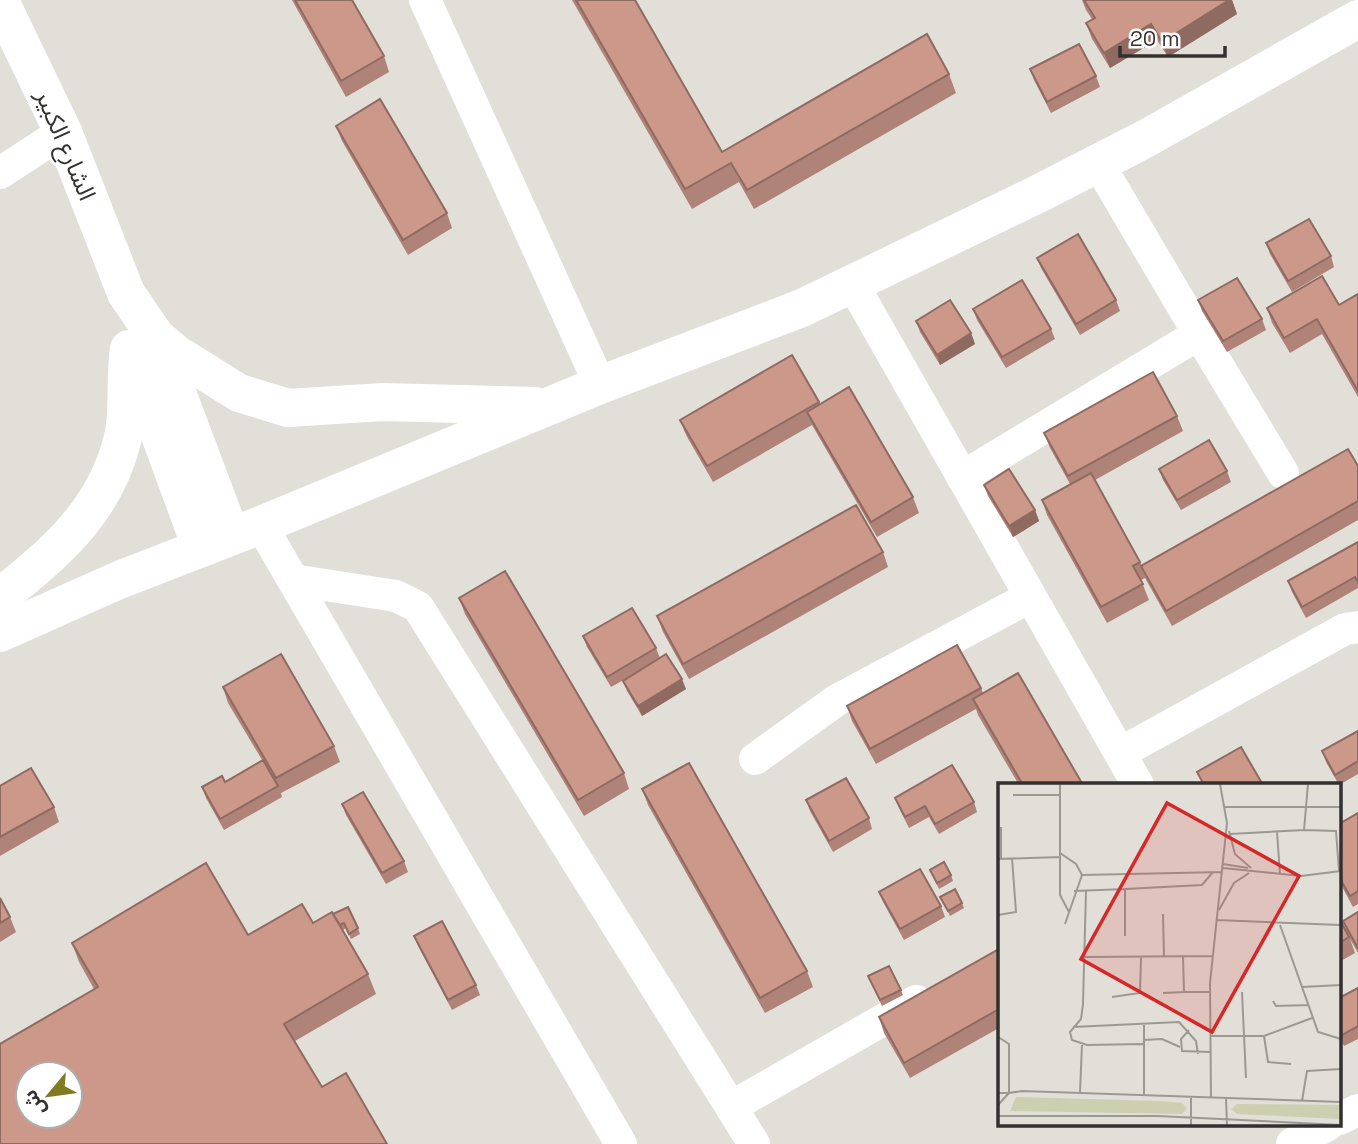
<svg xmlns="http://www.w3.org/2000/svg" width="1358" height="1144" font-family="'Space Grotesk','Noto Sans Arabic',sans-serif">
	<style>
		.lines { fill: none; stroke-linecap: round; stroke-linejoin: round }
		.minor { stroke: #fff; stroke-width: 32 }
		.tertiary { stroke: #fff; stroke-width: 38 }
		.wall { fill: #af8377 }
		.shaded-wall { fill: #8f6a61 }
		.building { fill: #cc988a; stroke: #8f6a61; stroke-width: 2; fill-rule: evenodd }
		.labels { text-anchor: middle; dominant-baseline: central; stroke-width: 5; stroke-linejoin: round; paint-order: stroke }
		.street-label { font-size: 24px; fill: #32312f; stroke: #fff }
		.inset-road { fill: none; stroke: #9c9994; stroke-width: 2 }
		.view { fill: #d62828; fill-opacity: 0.15; stroke: #d62828; stroke-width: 3.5 }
		.inset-edge { fill: none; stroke: #32312f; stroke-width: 3.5 }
	</style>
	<rect width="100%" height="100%" fill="#e2dfd8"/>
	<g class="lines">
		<g class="minor">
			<path d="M425,0L600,385"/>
			<path d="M0,173L63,132"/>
			<path d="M852,283L1138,785"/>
			<path d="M1199,334L1283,473"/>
			<path d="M962,477L1199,334L1098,163"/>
			<path d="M261,525L621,1144"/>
			<path d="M293,580L396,596L418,607L731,1107"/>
			<path d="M1120,753L1345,629L1358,627"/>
			<path d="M755,759L837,700L1030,597"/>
			<path d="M1339,1119L1358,1110"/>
			<path d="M754,1144L731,1107L916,1001"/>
			<path d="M1292,1144L1328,1125"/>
		</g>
		<g class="tertiary">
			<path d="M0,1L63,132L126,293L156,337L231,536"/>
			<path d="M156,337L175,353L239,393L288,408L383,402L535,406"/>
			<path d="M135,367L201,547"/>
			<path d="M0,597C54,554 102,514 121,445C130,414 124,381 129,349"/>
			<path d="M0,633L119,580L261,525L600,385L802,308L1038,194L1145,139L1358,19"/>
		</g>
	</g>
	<g class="wall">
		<path d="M292,0H352L384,56L389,72L346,97Z"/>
		<path d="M572,0H635L722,152L949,74L956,93L754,209L739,182L692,209Z"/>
		<path d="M1082,0H1232L1237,14L1168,57L1157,40L1110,68L1092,39L1086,23L1092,19L1086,10Z"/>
		<path d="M1030,69L1096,76L1100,87L1051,113L1034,80Z"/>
		<path d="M336,126L447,213L452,228L408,255L342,141Z"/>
		<path d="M1266,243L1331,256L1334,267L1292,292L1270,254Z"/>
		<path d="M1037,258L1116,300L1120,311L1080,335L1041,268Z"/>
		<path d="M1358,294V397L1322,334L1290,353L1272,323L1267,308L1339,305Z"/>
		<path d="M1198,300L1262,319L1266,330L1227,352L1202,311Z"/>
		<path d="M973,309L1051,329L1055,339L1006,368L977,320Z"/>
		<path d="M916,321L971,333L975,344L940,365L920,332Z"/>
		<path d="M819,402L820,404L913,497L919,513L877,537L812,425L713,482L686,435L680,420Z"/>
		<path d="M1177,416L1183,431L1095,480L1142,566L1358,466V520L1172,626L1145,578L1141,580L1149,600L1107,623L1047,515L1042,500L1070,484L1050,448L1044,433Z"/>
		<path d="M1159,469L1227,471L1231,482L1181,510L1163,480Z"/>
		<path d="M984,485L1035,510L1039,521L1013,537L988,496Z"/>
		<path d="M1358,542V588L1306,618L1292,592L1288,581Z"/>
		<path d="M883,552L888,567L689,679L663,632L657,616Z"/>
		<path d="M459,598L624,773L629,789L584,816L465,614Z"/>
		<path d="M583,636L656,648L660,658L686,689L642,716L627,691L623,681L629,677L611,687L587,647Z"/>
		<path d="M223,687L334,746L340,762L281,793L282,797L224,830L206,798L202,787L225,782L262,760L228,703Z"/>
		<path d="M981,688L983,693L1083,785H1019L978,715L976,709L876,764L852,721L847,706Z"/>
		<path d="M1358,731V774L1339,785L1326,762L1322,751Z"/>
		<path d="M0,786L54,807L59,822L0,856Z"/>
		<path d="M642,789L807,971L813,987L765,1013L648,805Z"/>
		<path d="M895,798L974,802L977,812L939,834L929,817L909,828L899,808Z"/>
		<path d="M806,800L869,818L872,829L833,852L810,811Z"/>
		<path d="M342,804L404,861L408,872L386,884L346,815Z"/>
		<path d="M1358,813V904L1353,907L1339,881V824Z"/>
		<path d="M930,870L951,875L953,881L939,889Z"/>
		<path d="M879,892L941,906L945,917L904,940L883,902Z"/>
		<path d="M940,897L962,903L964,908L950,916Z"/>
		<path d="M0,898L10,917L16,932L0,942Z"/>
		<path d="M1358,912V953L1350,939L1355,953L1339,962V918L1348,934L1343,921Z"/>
		<path d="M333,914L358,928L360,934L351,939L346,928L343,930L368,974L376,994L295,1041L322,1087L94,989L79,962L72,943L248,935L313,923Z"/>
		<path d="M414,936L476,985L480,995L452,1010L418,946Z"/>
		<path d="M999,949V1028L910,1078L884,1033L879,1017Z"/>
		<path d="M868,976L901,990L903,995L882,1006Z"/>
		<path d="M1358,988V1039L1344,1046L1339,1037V998Z"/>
	</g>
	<g class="shaded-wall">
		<path d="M1229,0H1232L1237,14L1168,57L1162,42Z"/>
		<path d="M1151,24L1157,40L1110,68L1104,53Z"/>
		<path d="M971,333L975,344L940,365L937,355Z"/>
		<path d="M1035,510L1039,521L1013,537L1009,526Z"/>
		<path d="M682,679L686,689L642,716L638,706Z"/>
	</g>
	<g class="building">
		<path d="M295,0H352L384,56L341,81Z"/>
		<path d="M576,0H635L722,152L927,34L949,74L747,190L731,163L685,189Z"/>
		<path d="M1084,0H1229L1162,42L1151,24L1104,53L1086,23L1095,18Z"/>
		<path d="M1079,44L1096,76L1047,102L1030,69Z"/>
		<path d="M380,99L447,213L403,240L336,126Z"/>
		<path d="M1309,219L1331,256L1288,281L1266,243Z"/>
		<path d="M1078,234L1116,300L1076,324L1037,258Z"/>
		<path d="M1322,276L1339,305L1358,294V391L1317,319L1284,338L1267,308Z"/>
		<path d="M1237,278L1262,319L1223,341L1198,300Z"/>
		<path d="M1022,280L1051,329L1002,357L973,309Z"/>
		<path d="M950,300L971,333L937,355L916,321Z"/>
		<path d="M792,355L819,402L707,466L680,420Z"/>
		<path d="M1153,372L1177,416L1068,476L1044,433Z"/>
		<path d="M849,387L913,497L871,522L807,412Z"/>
		<path d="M1209,440L1227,471L1177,500L1159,469Z"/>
		<path d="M1348,449L1358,466V501L1166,611L1141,566Z"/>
		<path d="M1009,469L1035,510L1009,526L984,485Z"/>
		<path d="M1091,473L1140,562L1133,566L1143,584L1101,607L1042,500Z"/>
		<path d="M856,505L883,552L683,664L657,616Z"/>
		<path d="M1358,542V582L1355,577L1302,607L1288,581Z"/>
		<path d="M505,571L624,773L578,800L459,598Z"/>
		<path d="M632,608L656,648L607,677L583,636Z"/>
		<path d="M957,645L981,688L870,749L847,706Z"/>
		<path d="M281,654L334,746L276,778L223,687Z"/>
		<path d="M666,654L682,679L638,706L623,681Z"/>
		<path d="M1018,673L1083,785H1023L973,699Z"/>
		<path d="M1358,731V761L1335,775L1322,751Z"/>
		<path d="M1241,747L1263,785H1204L1197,772Z"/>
		<path d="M263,760L278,786L220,819L202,787L222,776L225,782Z"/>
		<path d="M689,763L807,971L760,998L642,789Z"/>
		<path d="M952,765L974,802L935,824L925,806L905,817L895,798Z"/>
		<path d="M31,768L54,807L0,837V786Z"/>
		<path d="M846,778L869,818L829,841L806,800Z"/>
		<path d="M363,792L404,861L382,873L342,804Z"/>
		<path d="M1358,813V891L1350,896L1339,877V824Z"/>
		<path d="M944,862L951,875L937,883L930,870Z"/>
		<path d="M206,863L248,935L302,904L313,923L332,912L368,974L284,1024L322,1087L346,1073L387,1144H0V1044L98,987L72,943ZM28,1074H70V1116H28Z"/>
		<path d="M920,869L941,906L900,929L879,892Z"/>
		<path d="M955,889L962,903L948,911L940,897Z"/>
		<path d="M0,898L10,917L0,923Z"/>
		<path d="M348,907L358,928L349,934L344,923L340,925L333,914Z"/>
		<path d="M1358,912V948L1343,921Z"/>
		<path d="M1339,918L1349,937L1339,943Z"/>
		<path d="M442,921L476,985L448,1000L414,936Z"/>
		<path d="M999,949V1009L904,1063L879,1017Z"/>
		<path d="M889,966L901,990L880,1000L868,976Z"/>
		<path d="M1358,988V1026L1340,1036L1339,1034V998Z"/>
	</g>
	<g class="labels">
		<g class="street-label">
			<text transform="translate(66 145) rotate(67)">الشارع الكبير</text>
		</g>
	</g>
	<g transform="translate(998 783)">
		<rect width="343" height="343" fill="#e2dfd8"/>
		<path d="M18,314L162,318L184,320L189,325L184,331L12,328ZM239,321L343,322V336L239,331L233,326Z" fill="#cccfb0"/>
		<path class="inset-road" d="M62,1V112L71,129M15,12H63M227,24H343M3,44V76M306,47L338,48L341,88M231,48L237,71L253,85M279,49L282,91M232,51L306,47L310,1M62,70L78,81L84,92M0,76L62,74M225,81L250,85M225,85L303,93L343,88M84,92L224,89M127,106L204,102L215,89M76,108L127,106V153M88,108L85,221L83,236L72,249L74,257L89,262L145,261M221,127L236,100L251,90M165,131L166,173M0,132L18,129L14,75M218,137L343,142M67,141L84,92M282,142L320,249L343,256M185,173L186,209H212M87,174L214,173M304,204L343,202M244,209L248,295M165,210L186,209M114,214L142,210L143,174M275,218L278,223L311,222M75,244L181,239L198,258L200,271M191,247L183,256L184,268L212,269M212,253H266L314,235M266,253L270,279L293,281M0,254L11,261V310H0M145,257L164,256L182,264M82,309L84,262M146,312V241M213,315L212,200L229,40L222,1M228,315L229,342M304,318L309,288L343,286M0,322L11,310L24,308L343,319M0,333H160L343,342M193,342V315"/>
		<path class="view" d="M169,20L301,93L214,249L83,176Z"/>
		<rect width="343" height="343" class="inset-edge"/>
	</g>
	<g transform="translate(49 1095) rotate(241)"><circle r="33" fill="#ffffff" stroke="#adadac" stroke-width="2"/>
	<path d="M0-5L12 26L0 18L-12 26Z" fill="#807b21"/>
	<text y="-10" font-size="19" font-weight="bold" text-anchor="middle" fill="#32312f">ش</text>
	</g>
	<path d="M1120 46v10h105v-10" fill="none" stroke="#32312f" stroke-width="3.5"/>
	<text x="1130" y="46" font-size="21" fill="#32312f" stroke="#ffffff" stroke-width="5" paint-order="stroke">20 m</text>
</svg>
